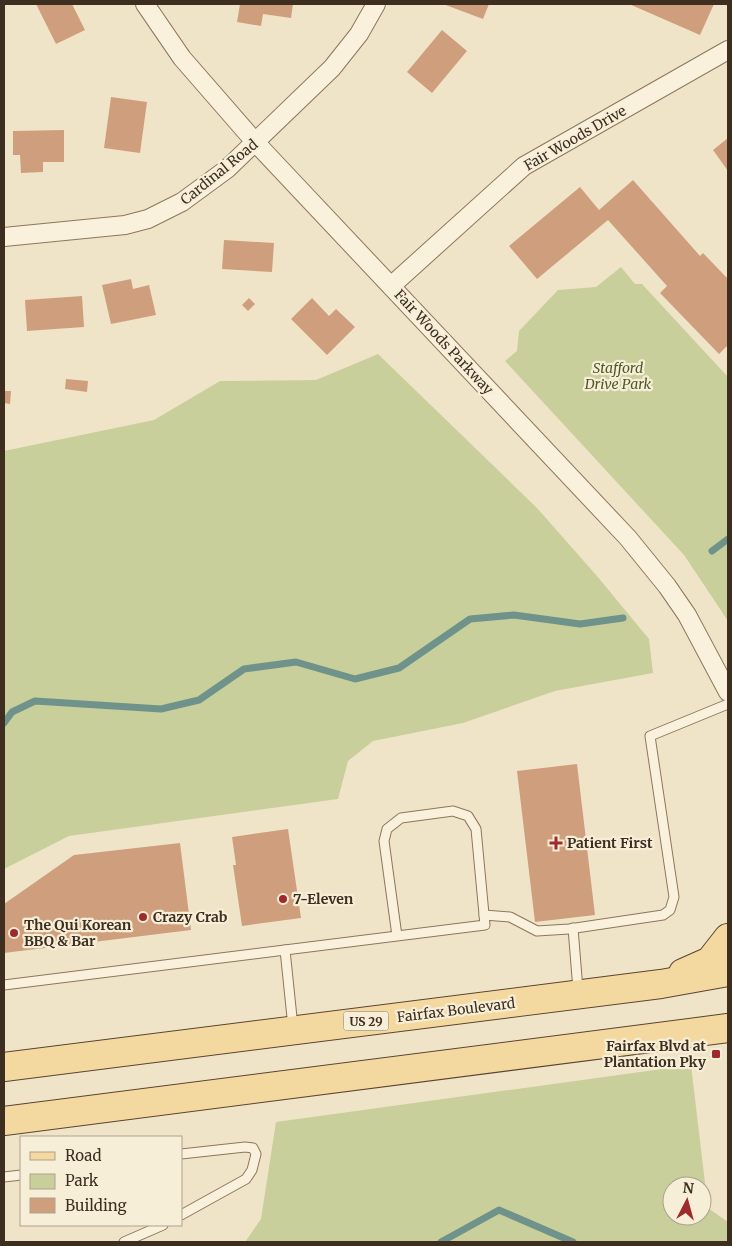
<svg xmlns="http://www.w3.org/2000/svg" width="732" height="1246" font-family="Merriweather,serif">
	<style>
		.green { fill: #c9cf9b; fill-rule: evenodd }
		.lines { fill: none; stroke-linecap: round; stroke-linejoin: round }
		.stream { stroke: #6f938a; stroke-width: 7 }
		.building { fill: #cf9f7d }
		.service-casing { stroke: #8d765c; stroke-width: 11 }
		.minor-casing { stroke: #8d765c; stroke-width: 20 }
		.primary-casing { stroke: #5b4430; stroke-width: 30 }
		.service { stroke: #faf1dc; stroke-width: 9 }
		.minor { stroke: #faf1dc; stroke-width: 18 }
		.primary { stroke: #f3d9a0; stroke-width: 28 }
		.poi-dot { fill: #9e2a2b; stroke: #f7eed8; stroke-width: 2 }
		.labels { text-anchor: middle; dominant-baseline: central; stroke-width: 4.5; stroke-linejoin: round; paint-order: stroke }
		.shield { fill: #f7eed8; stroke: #756857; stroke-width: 1 }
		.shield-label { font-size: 12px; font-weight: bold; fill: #3d2e20 }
		.street-label { font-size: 14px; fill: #3d2e20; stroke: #f7eed8 }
		.park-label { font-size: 14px; font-style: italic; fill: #4d5a26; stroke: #f7eed8 }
		.poi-label { font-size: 14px; font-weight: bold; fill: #3d2e20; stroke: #f7eed8; text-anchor: start }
	</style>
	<rect width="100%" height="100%" fill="#f0e4c8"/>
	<g class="green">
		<path d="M621,267L635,284H642L728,377V621L684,555L505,361L517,351L519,331L558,290L596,287Z"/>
		<path d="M378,354L537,508L597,576L649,639L653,673L555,691L463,723L373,741L348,761L338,799L69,836L4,869V451L154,420L220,381L316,380Z"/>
		<path d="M691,1065L708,1208L728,1222V1242H245L261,1219L276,1122ZM672,1186H702V1216H672Z"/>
	</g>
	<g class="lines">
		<g class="stream">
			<path d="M712,551L728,539"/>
			<path d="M4,723L12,712L35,701L161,709L199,700L244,669L296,662L355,679L399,668L470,619L514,615L580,624L623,618"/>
			<path d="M441,1242L499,1210L573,1242"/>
		</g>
	</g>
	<g class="building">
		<path d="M36,4H72L85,30L56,44Z"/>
		<path d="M240,4H293L291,18L263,14L261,26L237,22Z"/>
		<path d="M443,4H489L483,19Z"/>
		<path d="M629,4H714L700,35Z"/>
		<path d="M442,30L467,51L432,93L407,72Z"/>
		<path d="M111,97L147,102L140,153L104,148Z"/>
		<path d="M64,130V162H43V172L21,173L20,155H13V131Z"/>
		<path d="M728,138V171L713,150Z"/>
		<path d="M633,180L700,256L703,253L728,279V345L719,354L660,293L667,286L608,220L537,279L509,246L580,187L599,210Z"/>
		<path d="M224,240L274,243L272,272L222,269Z"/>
		<path d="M131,279L133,289L149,285L156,315L111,324L102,285Z"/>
		<path d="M82,296L84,327L27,331L25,300Z"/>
		<path d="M249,298L255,304L248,311L242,305Z"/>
		<path d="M312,298L329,316L336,309L355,327L327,355L291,319Z"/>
		<path d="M66,379L88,381L87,392L65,389Z"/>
		<path d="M4,391H11L10,404L4,403Z"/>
		<path d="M577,764L595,915L535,922L517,771Z"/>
		<path d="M288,829L301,918L242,926L233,865H236L232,837Z"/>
		<path d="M180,843L191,930L4,953V904L74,855Z"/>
	</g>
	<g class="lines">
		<g class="service-casing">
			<g id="service">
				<path d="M484,915L510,917L537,931L569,929L663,915L670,910L674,897L650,736L728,704"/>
				<path d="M573,928L578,990"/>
				<path d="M285,950L293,1027"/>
				<path d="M4,985L341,943L485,925L476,829L468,816L453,811L401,818L387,829L384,841L397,936"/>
				<path d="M181,1154L245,1147L253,1148L256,1154L252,1170L246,1179L181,1215"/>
				<path d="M4,1177L21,1175"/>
				<path d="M124,1242L163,1225"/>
			</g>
		</g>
		<g class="minor-casing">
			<g id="minor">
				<path d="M145,4L182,58L256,143L628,538L667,586L687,615L728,692"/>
				<path d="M4,237L125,225L148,219L182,202L227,169L332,68L359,34L376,4"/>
				<path d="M391,286L524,166L728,50"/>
			</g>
		</g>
		<g class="primary-casing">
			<g id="primary">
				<path d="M683,973L710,961L728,938"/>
				<path d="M4,1067L661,984L728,972"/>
				<path d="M4,1121L728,1028"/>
			</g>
		</g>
		<use href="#service" class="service"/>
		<use href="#minor" class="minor"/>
		<use href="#primary" class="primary"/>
	</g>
	<g class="poi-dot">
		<path d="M553.5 835.5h5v5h5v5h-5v5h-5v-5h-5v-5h5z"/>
		<circle cx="283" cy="899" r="5"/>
		<circle cx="143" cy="917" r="5"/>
		<circle cx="14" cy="933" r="5"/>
		<rect x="711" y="1049" width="10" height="10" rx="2.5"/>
	</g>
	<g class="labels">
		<rect class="shield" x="343.5" y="1011.5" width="45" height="19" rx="4"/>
		<g class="shield-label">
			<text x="366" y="1021">US 29</text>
		</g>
		<g class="street-label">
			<text transform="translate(575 138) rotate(-30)">Fair Woods Drive</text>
			<text transform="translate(219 172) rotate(-39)">Cardinal Road</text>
			<text transform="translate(444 342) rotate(47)">Fair Woods Parkway</text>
			<text transform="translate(456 1010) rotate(-7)">Fairfax Boulevard</text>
		</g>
		<g class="park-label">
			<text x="618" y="368">Stafford<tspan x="618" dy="16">Drive Park</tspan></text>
		</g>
		<g class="poi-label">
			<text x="567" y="843">Patient First</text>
			<text x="293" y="899">7-Eleven</text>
			<text x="153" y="917">Crazy Crab</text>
			<text x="24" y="925">The Qui Korean<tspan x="24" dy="16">BBQ &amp; Bar</tspan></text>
			<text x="706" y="1046" text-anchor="end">Fairfax Blvd at<tspan x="706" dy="16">Plantation Pky</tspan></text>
		</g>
	</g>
	<rect width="732" height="1246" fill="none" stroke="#3d2e20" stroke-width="10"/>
	<rect x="20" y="1136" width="162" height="90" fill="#f7eed8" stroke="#ada18e"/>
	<rect x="30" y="1152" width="25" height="8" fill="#f3d9a0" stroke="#ada18e"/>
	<text x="65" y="1161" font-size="15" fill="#3d2e20">Road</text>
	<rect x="30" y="1174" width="25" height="15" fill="#c9cf9b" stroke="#ada18e"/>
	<text x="65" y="1186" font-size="15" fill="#3d2e20">Park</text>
	<rect x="30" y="1198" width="25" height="15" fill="#cf9f7d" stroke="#ada18e"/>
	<text x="65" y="1211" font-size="15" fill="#3d2e20">Building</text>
	<g transform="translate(687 1201) rotate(6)"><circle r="24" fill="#f7eed8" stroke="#ada18e"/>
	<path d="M0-4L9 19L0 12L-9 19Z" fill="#9e2a2b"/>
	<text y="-8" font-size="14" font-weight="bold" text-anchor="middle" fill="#3d2e20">N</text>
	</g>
</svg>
